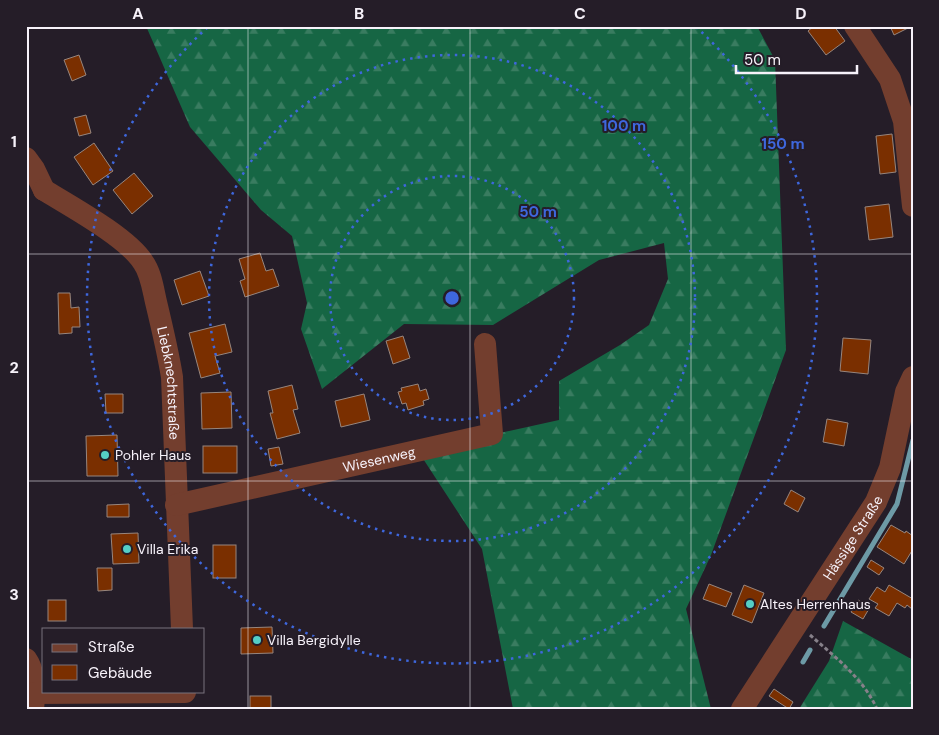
<svg xmlns="http://www.w3.org/2000/svg" width="939" height="735" font-family="'DM Sans',sans-serif">
	<style>
		.forest { fill: url(#forest-firs) }
		.lines { fill: none; stroke-linecap: round; stroke-linejoin: round }
		.stream { stroke: #6d9aa6; stroke-width: 5 }
		.building { fill: #7a2f00; stroke: #97867e }
		.path { stroke: #868089; stroke-width: 3; stroke-dasharray: 4 2.5; stroke-linecap: butt }
		.minor { stroke: #733e2e; stroke-width: 22 }
		.grid { fill: none; stroke: #f7f2fa; stroke-width: 1; stroke-opacity: 0.55 }
		.ring { fill: none; stroke: #3e67dd; stroke-width: 2.5; stroke-dasharray: 2.5 5 }
		.poi-dot { fill: #55cec5; stroke: #251d28; stroke-width: 2 }
		.labels { text-anchor: middle; dominant-baseline: central; stroke-width: 4; stroke-linejoin: round; paint-order: stroke }
		.street-label { font-size: 14px; fill: #f7f2fa; stroke: #251d28 }
		.poi-label { font-size: 14px; fill: #f7f2fa; stroke: #251d28; text-anchor: start }
		.centre { fill: #3e67dd; stroke: #251d28; stroke-width: 2.5 }
		.ring-label { font-size: 15px; text-anchor: middle; font-weight: bold; fill: #3e67dd; stroke: #251d28; stroke-width: 4; stroke-linejoin: round; paint-order: stroke }
		.neatline { fill: none; stroke: #f7f2fa; stroke-width: 2 }
		.grid-label { font-size: 16px; text-anchor: middle; font-weight: bold; fill: #f7f2fa }
	</style>
	<defs>
		<pattern id="forest-firs" width="22" height="20" patternUnits="userSpaceOnUse" patternTransform="scale(1.25)"><rect width="22" height="20" fill="#166644"/><path d="M5 1l3.5 6h-7zM16 11l3.5 6h-7z" fill="#397c60"/></pattern>
	</defs>
	<rect width="100%" height="100%" fill="#251d28"/>
	<g class="forest">
		<path d="M146,26H757L775,60L786,350L711,555L686,609L711,709H513L482,549L418,451L559,420V381L620,345L649,325L668,279L664,243L599,260L493,325L404,324L322,389L301,329L307,303L292,236L261,210L190,127Z"/>
		<path d="M843,621L913,660V709H799L829,661Z"/>
	</g>
	<g class="lines">
		<g class="stream">
			<path d="M824,626L897,504L913,440"/>
			<path d="M803,662L810,650"/>
		</g>
	</g>
	<g class="building">
		<path d="M814,26H834L845,41L826,55L808,31Z"/>
		<path d="M890,26H912L894,35Z"/>
		<path d="M79,55L86,75L72,81L64,60Z"/>
		<path d="M86,115L91,133L79,136L74,118Z"/>
		<path d="M892,134L896,172L880,174L876,136Z"/>
		<path d="M94,143L113,171L93,185L74,157Z"/>
		<path d="M134,173L153,196L132,214L113,190Z"/>
		<path d="M889,204L893,237L869,240L865,207Z"/>
		<path d="M260,253L266,271L273,269L279,286L245,297L240,281L245,279L239,259Z"/>
		<path d="M200,271L209,296L182,305L174,280Z"/>
		<path d="M58,293H70L71,308L79,307L80,327H72V333L59,334Z"/>
		<path d="M225,324L232,352L215,356L220,373L201,378L189,333Z"/>
		<path d="M403,336L410,358L393,364L386,341Z"/>
		<path d="M843,338L871,340L868,374L840,371Z"/>
		<path d="M418,384L420,391L426,389L429,399L423,401L424,405L408,410L406,403L402,404L398,392L402,391L401,388Z"/>
		<path d="M292,385L298,409L293,410L300,433L277,439L270,413H273L268,391Z"/>
		<path d="M231,392L232,428L202,429L201,393Z"/>
		<path d="M105,394H123V413H106Z"/>
		<path d="M364,394L370,420L341,427L335,401Z"/>
		<path d="M827,419L848,423L844,446L823,442Z"/>
		<path d="M117,435L118,476H87L86,436Z"/>
		<rect x="203" y="446" width="34" height="27"/>
		<path d="M279,447L283,464L271,466L268,449Z"/>
		<path d="M791,490L805,498L798,512L784,504Z"/>
		<path d="M129,504V517H107V505Z"/>
		<path d="M891,525L905,533L906,531L913,536V549L904,564L877,547Z"/>
		<path d="M138,533L139,563L113,564L111,534Z"/>
		<rect x="213" y="545" width="23" height="33"/>
		<path d="M871,560L884,568L879,575L867,567Z"/>
		<path d="M97,568H112V590L98,591Z"/>
		<path d="M709,584L732,593L726,607L703,599Z"/>
		<path d="M744,585L764,593L752,623L732,615Z"/>
		<path d="M889,585L913,599L912,609L907,605L905,608L897,603L889,616L875,608L878,604L869,599L877,587L885,592Z"/>
		<rect x="48" y="600" width="18" height="21"/>
		<path d="M858,600L870,607L863,619L851,612Z"/>
		<path d="M272,627L273,653L241,654V628Z"/>
		<path d="M774,689L793,702L789,709L769,696Z"/>
		<rect x="250" y="696" width="21" height="13"/>
	</g>
	<g class="lines">
		<path class="path" d="M810,635C835,657 863,678 877,709"/>
		<g class="minor">
			<path d="M855,26L890,79L904,121L913,206"/>
			<path d="M26,158L34,169L44,190"/>
			<path id="s1" d="M44,190C70,206 127,237 143,262C151,273 153,289 156,302C162,327 168,352 172,377L182,629"/>
			<path id="s2" d="M176,505L492,434L485,344"/>
			<path d="M26,659C36,673 35,693 33,709"/>
			<path d="M35,693L185,692"/>
			<path id="s3" d="M742,709L876,502L890,468L906,392L913,377"/>
		</g>
	</g>
	<path class="grid" d="M248,26V709M470,26V709M691,26V709M26,254H913M26,481H913"/>
	<g class="ring">
		<circle cx="452" cy="298" r="122"/>
		<circle cx="452" cy="298" r="243"/>
		<path d="M696 27A365 365 0 1 1 208 27"/>
	</g>
	<g class="poi-dot">
		<circle cx="105" cy="455" r="5"/>
		<circle cx="127" cy="549" r="5"/>
		<circle cx="750" cy="604" r="5"/>
		<circle cx="257" cy="640" r="5"/>
	</g>
	<g class="labels">
		<g class="street-label">
			<text stroke="none"><textPath href="#s1" startOffset="248">Liebknechtstraße</textPath></text>
			<text stroke="none"><textPath href="#s2" startOffset="208">Wiesenweg</textPath></text>
			<text stroke="none"><textPath href="#s3" startOffset="204">Hässige Straße</textPath></text>
		</g>
		<g class="poi-label">
			<text x="115" y="455">Pohler Haus</text>
			<text x="137" y="549">Villa Erika</text>
			<text x="760" y="604">Altes Herrenhaus</text>
			<text x="267" y="640">Villa Bergidylle</text>
		</g>
	</g>
	<circle cx="452" cy="298" r="8" class="centre"/>
	<g class="ring-label">
		<text x="624" y="131">100 m</text>
		<text x="783" y="149">150 m</text>
		<text x="538" y="217">50 m</text>
	</g>
	<rect width="939" height="735" fill="none" stroke="#251d28" stroke-width="55"/>
	<rect x="42" y="628" width="162" height="65" fill="#251d28" stroke="#79727c"/>
	<rect x="52" y="644" width="25" height="8" fill="#733e2e" stroke="#79727c"/>
	<text x="88" y="652" font-size="15" fill="#f7f2fa">Straße</text>
	<rect x="52" y="665" width="25" height="15" fill="#7a2f00" stroke="#79727c"/>
	<text x="88" y="678" font-size="15" fill="#f7f2fa">Gebäude</text>
	<path d="M736 65v8h121v-8" fill="none" stroke="#f7f2fa" stroke-width="2.5"/>
	<text x="744" y="65" font-size="15" fill="#f7f2fa" stroke="#251d28" stroke-width="4" paint-order="stroke">50 m</text>
	<rect x="28" y="28" width="884" height="680" class="neatline"/>
	<g class="grid-label">
		<text x="138" y="19">A</text>
		<text x="359" y="19">B</text>
		<text x="580" y="19">C</text>
		<text x="801" y="19">D</text>
		<text x="14" y="147">1</text>
		<text x="14" y="373">2</text>
		<text x="14" y="600">3</text>
	</g>
</svg>
